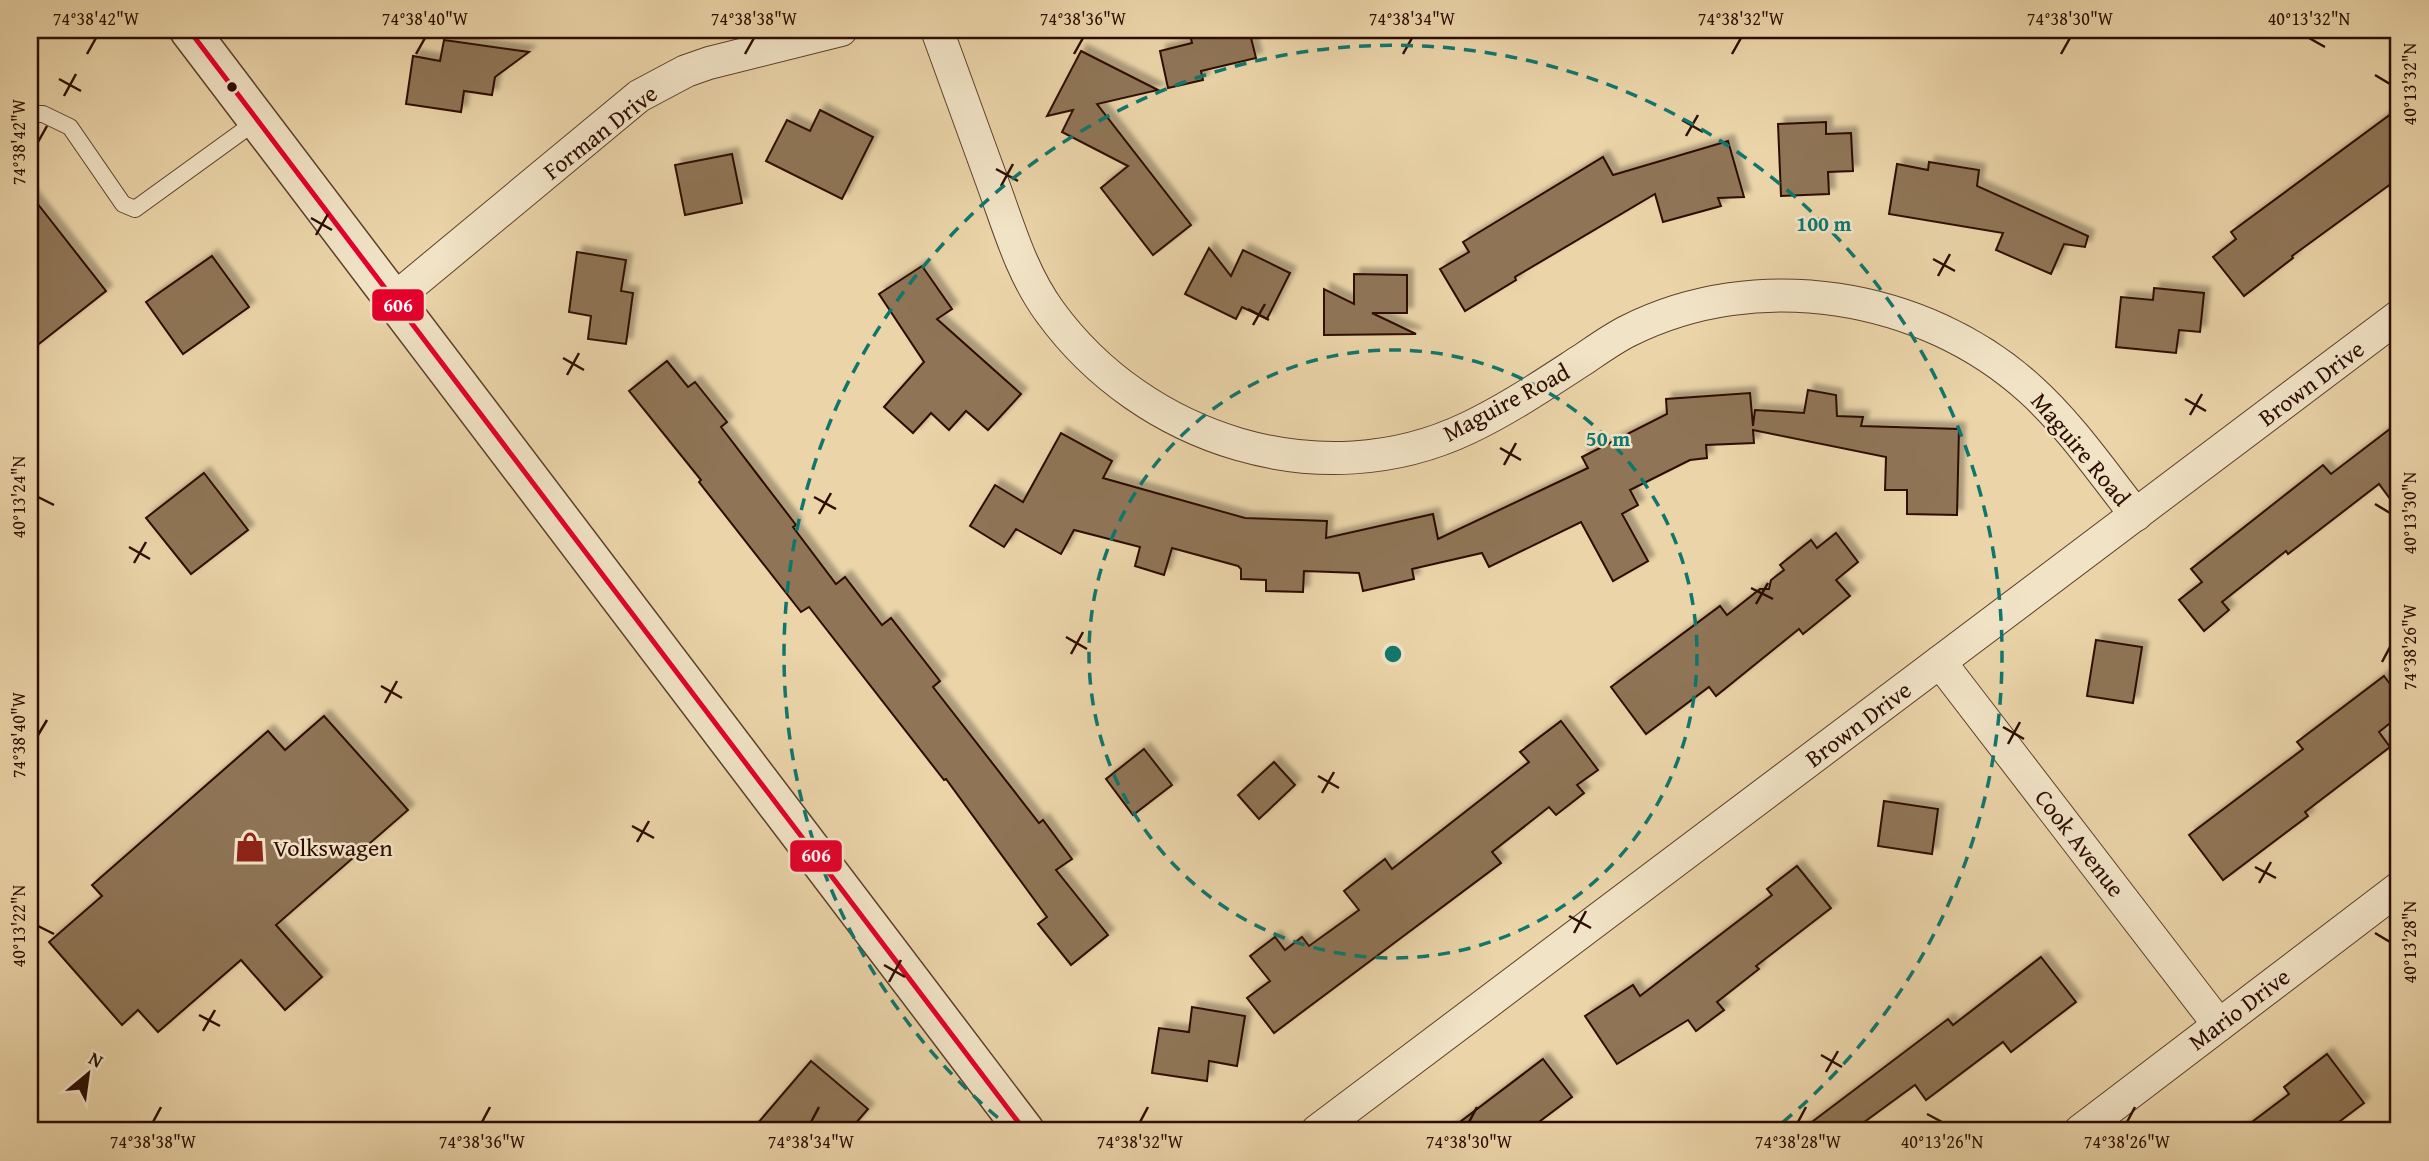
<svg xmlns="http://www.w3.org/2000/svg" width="2429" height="1161" font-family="'Gentium Book Plus',serif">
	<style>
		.building { fill: #8f7457; stroke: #2d0d00; stroke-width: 2; filter: url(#shadow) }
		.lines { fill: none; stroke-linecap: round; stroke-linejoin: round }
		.service-casing { stroke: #5c3f2a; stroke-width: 18 }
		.minor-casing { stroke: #5c3f2a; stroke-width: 34 }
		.tertiary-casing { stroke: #5c3f2a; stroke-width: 41 }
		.service { stroke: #f1e3c6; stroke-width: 16 }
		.minor { stroke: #f1e3c6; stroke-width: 32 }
		.tertiary { stroke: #f1e3c6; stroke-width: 38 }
		.bus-1-casing { stroke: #f1e3c6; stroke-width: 10 }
		.bus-1 { stroke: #e4002b; stroke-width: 5 }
		.ticks { fill: none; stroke: #2d0d00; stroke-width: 2.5 }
		.ring { fill: none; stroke: #0f766e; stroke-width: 3.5; stroke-dasharray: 12 9 }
		.bus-dot { fill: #2d0d00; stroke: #f1e3c6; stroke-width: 2.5 }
		.labels { text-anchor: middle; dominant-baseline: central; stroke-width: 5; stroke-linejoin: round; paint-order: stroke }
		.street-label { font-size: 24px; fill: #2d0d00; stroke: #f1e3c6 }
		.poi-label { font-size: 24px; fill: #2d0d00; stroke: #f1e3c6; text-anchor: start }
		.centre { fill: #0f766e; stroke: #f1e3c6; stroke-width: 3.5 }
		.ring-label { font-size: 21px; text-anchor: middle; font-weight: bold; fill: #0f766e; stroke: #f1e3c6; stroke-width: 5; stroke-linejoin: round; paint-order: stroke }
		.line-badge { stroke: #f1e3c6; stroke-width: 2.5 }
		.badge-label { font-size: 19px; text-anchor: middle; font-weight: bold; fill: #fff }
		.neatline { fill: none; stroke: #2d0d00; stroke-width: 2.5 }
		.ticks-label { font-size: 18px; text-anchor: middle; fill: #2d0d00 }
	</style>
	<defs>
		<filter id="shadow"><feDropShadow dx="6" dy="-6" stdDeviation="2" flood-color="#0004"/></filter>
	</defs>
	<rect width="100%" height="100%" fill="#ead4a8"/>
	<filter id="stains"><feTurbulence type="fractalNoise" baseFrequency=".00286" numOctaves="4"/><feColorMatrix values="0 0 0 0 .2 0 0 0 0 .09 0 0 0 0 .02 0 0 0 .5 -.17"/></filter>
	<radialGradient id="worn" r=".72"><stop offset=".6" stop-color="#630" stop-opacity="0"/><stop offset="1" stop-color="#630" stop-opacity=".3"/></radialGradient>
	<g class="building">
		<path d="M1189,30H1249L1256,58L1201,71L1203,80L1168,88L1160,51L1192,43Z"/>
		<path d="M444,40L529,52L495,77L492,95L464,91L461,112L406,104L413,56L440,61Z"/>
		<path d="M1081,51L1158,90L1097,104L1191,225L1153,255L1101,188L1128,166L1062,132L1073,110L1047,116Z"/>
		<path d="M2399,108V178L2292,256L2293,258L2244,296L2213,257L2236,239L2231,232Z"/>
		<path d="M820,110L873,137L842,199L766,161L787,120L810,131Z"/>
		<path d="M1826,122V134L1851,133L1853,171L1828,172L1829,194L1781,196L1778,124Z"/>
		<path d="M1728,141L1744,197L1718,198L1721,206L1663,222L1655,194L1515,277L1516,280L1465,311L1440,269L1469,252L1463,242L1603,157L1613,175Z"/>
		<path d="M732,154L742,203L685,215L675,165Z"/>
		<path d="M1929,162L1979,170L1977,186L2088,236L2085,247L2064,244L2051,274L1996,250L2003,233L1889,214L1897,164L1928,170Z"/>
		<path d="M30,194L106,291L30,351Z"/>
		<path d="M1209,248L1231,276L1243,250L1290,273L1267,319L1242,307L1236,319L1185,294Z"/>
		<path d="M577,252L626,260L621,291L633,293L626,344L588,339L591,316L569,312Z"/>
		<path d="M212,256L249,307L183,354L146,302Z"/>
		<path d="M922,266L952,309L937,319L1021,394L988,430L966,411L949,430L931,413L913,433L884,407L924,362L879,294Z"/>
		<path d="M1354,274L1407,275V313H1372L1416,334L1324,335V289L1354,304Z"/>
		<path d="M2154,288L2204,293L2200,332L2179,330L2176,353L2116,347L2121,297L2153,300Z"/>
		<path d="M667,361L688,387L695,382L727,422L721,427L796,525L793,527L836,584L845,577L882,625L891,618L940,681L933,687L1039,823L1043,820L1072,859L1056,870L1108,935L1071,965L1038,924L1047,917L946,779L944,780L809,607L801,612L699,482L701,480L629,391Z"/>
		<path d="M1808,390L1836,395L1837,416L1863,417L1861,426L1959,429L1957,515L1907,514V490H1885L1886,457L1753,430L1754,443L1706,445L1707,458L1690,460L1630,490L1638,505L1622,514L1648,561L1613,581L1581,522L1489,567L1482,553L1412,569L1414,579L1363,591L1359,573L1304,571L1303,592L1266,591V580L1241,579V569L1238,566L1172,548L1164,575L1135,566L1140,547L1074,530L1061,554L1016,529L1004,547L970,526L995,485L1023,502L1061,433L1112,461L1103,478L1245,518L1327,521L1326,538L1433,514L1438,539L1588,468L1582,457L1667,414L1666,399L1750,393L1753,426L1755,410L1804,413Z"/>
		<path d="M2399,422V511L2379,484L2288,554L2286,551L2222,602L2229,610L2204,631L2179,600L2202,582L2191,569L2323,465L2331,474Z"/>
		<path d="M204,473L248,530L191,574L146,518Z"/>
		<path d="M1836,533L1858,562L1836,580L1850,596L1803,634L1799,629L1716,696L1709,687L1646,734L1611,687L1720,606L1727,615L1760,589H1769L1771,580L1784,570L1780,565L1811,540L1817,548Z"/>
		<path d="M2096,640L2142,647L2133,703L2087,696Z"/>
		<path d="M2384,676L2399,696V716L2379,732L2390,747L2305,812L2308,816L2223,880L2189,835L2303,749L2297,742Z"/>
		<path d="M324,716L408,810L276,925L322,977L285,1010L241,960L158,1032L138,1010L122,1025L49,942L102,896L92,885L268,731L285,750Z"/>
		<path d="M1561,721L1598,770L1577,785L1584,793L1556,815L1549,807L1492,852L1501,863L1274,1033L1247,998L1270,981L1250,956L1275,937L1285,950L1302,937L1309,946L1359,910L1344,891L1385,859L1392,869L1529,762L1520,752Z"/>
		<path d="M1144,749L1172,785L1133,815L1106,779Z"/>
		<path d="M1274,762L1295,785L1259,819L1238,795Z"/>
		<path d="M1884,801L1938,809L1932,854L1878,846Z"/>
		<path d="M1797,866L1831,908L1756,966L1759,969L1717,1002L1724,1010L1696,1031L1688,1020L1617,1064L1585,1016L1633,985L1640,996L1772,895L1767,889Z"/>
		<path d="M2041,957L2076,1002L2011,1052L2003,1042L1926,1100L1915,1085L1852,1131H1800L1948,1019L1953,1025Z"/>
		<path d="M1192,1007L1245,1016L1237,1066L1209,1061L1207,1081L1152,1073L1159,1028L1189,1032Z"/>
		<path d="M2327,1054L2364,1103L2327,1131H2240L2289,1094L2284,1087Z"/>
		<path d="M1543,1059L1572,1097L1527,1131H1448Z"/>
		<path d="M811,1061L868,1109L849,1131H751Z"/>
	</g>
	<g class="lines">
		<g class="service-casing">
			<path id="service" d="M30,114H43L70,127L123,204L135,209L258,120"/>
		</g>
		<g class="minor-casing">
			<g id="minor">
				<path d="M937,30C956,81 974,133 993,184C1009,228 1022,274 1050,312C1143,440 1321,498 1468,428C1508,409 1545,384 1582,360C1597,350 1612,339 1628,331C1757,266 1924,293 2030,389C2070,425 2102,472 2136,515"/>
				<path d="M393,300L639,96L686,71L709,63L841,30"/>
				<path d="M1940,662L2219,1025"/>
				<path d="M1317,1131L2399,316"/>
				<path d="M2080,1131L2399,888"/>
			</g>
		</g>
		<g class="tertiary-casing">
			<path id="tertiary" d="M189,30L1025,1131"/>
		</g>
		<use href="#service" class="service"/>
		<use href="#minor" class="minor"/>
		<use href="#tertiary" class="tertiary"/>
		<g class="bus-1-casing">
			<path id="bus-1" d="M189,30L1025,1131"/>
		</g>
		<use href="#bus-1" class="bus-1"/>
	</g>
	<path class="ticks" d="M2309,38L2325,47M87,54L96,38M416,54L425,38M745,54L754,38M1074,54L1083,38M1403,54L1412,38M1732,54L1741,38M2061,54L2070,38M2375,75L2390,84M59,79L81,91M64,96L76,74M1682,120L1703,132M1686,136L1698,115M38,142L47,126M996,169L1018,181M1001,186L1013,164M311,218L332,230M316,235L328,214M1933,259L1955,271M1938,276L1950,254M1248,309L1269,320M1253,325L1265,304M563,358L584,370M567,375L579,353M2185,399L2206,411M2190,415L2202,394M1500,448L1521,460M1504,465L1516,443M38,497L54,505M814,497L836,509M2375,504L2390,513M819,514L831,493M129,547L150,559M134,563L146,542M1751,588L1773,599M1756,604L1768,583M1066,637L1087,649M1071,654L1083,632M2382,662L2390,647M381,686L402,698M385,703L397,681M2003,727L2024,739M38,735L47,720M2008,744L2020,722M1318,776L1339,788M1322,793L1334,772M632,826L654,838M637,842L649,821M2255,867L2276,878M2259,883L2271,862M1569,916L1591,928M38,926L54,934M1574,933L1586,911M2375,933L2390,942M884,965L905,977M889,982L901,960M199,1015L220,1026M203,1031L215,1010M1821,1055L1842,1067M1826,1072L1838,1051M1927,1114L1942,1122M153,1122L161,1107M482,1122L490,1107M811,1122L819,1107M1140,1122L1148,1107M1469,1122L1477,1107M1798,1122L1806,1107M2127,1122L2135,1107"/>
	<g class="ring">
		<circle cx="1393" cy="654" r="304"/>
		<path d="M1014 1131A609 609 0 1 1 1772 1131"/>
	</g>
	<defs>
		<g id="shop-bare" transform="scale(2.415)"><path d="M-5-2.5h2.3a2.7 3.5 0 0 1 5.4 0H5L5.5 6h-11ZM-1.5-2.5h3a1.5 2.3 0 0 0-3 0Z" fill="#8f2418" stroke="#f1e3c6" stroke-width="2.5" paint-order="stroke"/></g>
	</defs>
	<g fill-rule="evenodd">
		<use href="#shop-bare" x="250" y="847"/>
	</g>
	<circle class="bus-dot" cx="232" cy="87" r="6"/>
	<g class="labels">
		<g class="street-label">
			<text transform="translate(600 132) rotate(-38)">Forman Drive</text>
			<text transform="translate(2311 383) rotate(-37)">Brown Drive</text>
			<text transform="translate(1506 402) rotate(-28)">Maguire Road</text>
			<text transform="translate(2081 449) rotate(50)">Maguire Road</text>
			<text transform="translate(1858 724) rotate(-37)">Brown Drive</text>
			<text transform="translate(2080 843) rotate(52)">Cook Avenue</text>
			<text transform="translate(2239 1009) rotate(-37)">Mario Drive</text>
		</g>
		<g class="poi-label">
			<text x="273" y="847">Volkswagen</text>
		</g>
	</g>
	<circle cx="1393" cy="654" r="10" class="centre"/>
	<g class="ring-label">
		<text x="1824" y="231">100 m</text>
		<text x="1608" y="446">50 m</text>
	</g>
	<g class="line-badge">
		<rect x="371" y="288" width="54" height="34" rx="7" fill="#e4002b"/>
		<rect x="789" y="839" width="54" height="34" rx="7" fill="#e4002b"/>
	</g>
	<g class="badge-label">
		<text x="398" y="312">606</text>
		<text x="816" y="862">606</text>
	</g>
	<rect width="2429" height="1161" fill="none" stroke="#ead4a8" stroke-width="77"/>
	<g transform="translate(88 1074) rotate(29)" stroke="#f1e3c6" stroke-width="5" paint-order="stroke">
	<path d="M0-5L12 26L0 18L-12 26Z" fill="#2d0d00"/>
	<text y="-10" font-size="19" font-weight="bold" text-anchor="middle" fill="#2d0d00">N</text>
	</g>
	<rect x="38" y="38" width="2352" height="1084" class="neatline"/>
	<g class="ticks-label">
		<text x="96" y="25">74°38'42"W</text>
		<text x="425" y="25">74°38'40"W</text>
		<text x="754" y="25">74°38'38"W</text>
		<text x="1083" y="25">74°38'36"W</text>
		<text x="1412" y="25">74°38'34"W</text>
		<text x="1741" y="25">74°38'32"W</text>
		<text x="2070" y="25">74°38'30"W</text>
		<text x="2309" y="25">40°13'32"N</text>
		<text transform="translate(2410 84) rotate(-90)" y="6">40°13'32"N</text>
		<text transform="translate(19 142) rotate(-90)" y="6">74°38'42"W</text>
		<text transform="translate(19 497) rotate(-90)" y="6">40°13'24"N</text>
		<text transform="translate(2410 513) rotate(-90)" y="6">40°13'30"N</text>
		<text transform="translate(2410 647) rotate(-90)" y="6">74°38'26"W</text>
		<text transform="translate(19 735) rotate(-90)" y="6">74°38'40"W</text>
		<text transform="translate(19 926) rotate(-90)" y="6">40°13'22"N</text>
		<text transform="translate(2410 942) rotate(-90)" y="6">40°13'28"N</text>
		<text x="153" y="1148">74°38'38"W</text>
		<text x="482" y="1148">74°38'36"W</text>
		<text x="811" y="1148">74°38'34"W</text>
		<text x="1140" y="1148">74°38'32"W</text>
		<text x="1469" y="1148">74°38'30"W</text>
		<text x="1798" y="1148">74°38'28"W</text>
		<text x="1942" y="1148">40°13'26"N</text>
		<text x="2127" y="1148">74°38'26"W</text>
	</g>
	<rect width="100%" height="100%" filter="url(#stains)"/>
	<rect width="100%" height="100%" fill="url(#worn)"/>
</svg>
